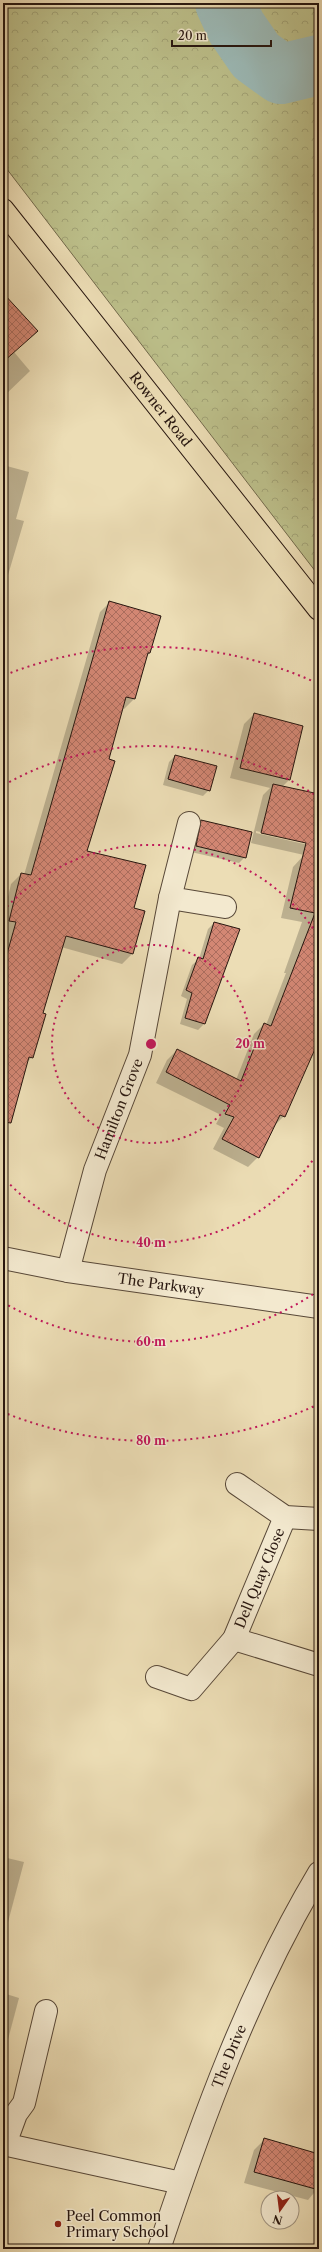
<svg xmlns="http://www.w3.org/2000/svg" width="322" height="2252" font-family="'Libre Caslon Text',serif">
	<style>
		.forest { fill: url(#forest-crowns); stroke: #726a4c }
		.shadow { fill: #0003; fill-rule: evenodd }
		.lines { fill: none; stroke-linecap: round; stroke-linejoin: round }
		.river { stroke: #9cbab7; stroke-width: 60 }
		.building { fill: url(#building-cross-hatch); stroke: #27160f }
		.minor-casing { stroke: #584838; stroke-width: 24 }
		.major-casing { stroke: #27160f; stroke-width: 24 }
		.minor { stroke: #f3e9cf; stroke-width: 22 }
		.major { stroke: #ecddb5; stroke-width: 22 }
		.ring { fill: none; stroke: #c2185b; stroke-width: 2; stroke-dasharray: 2 4 }
		.poi-dot { fill: #8f2418; stroke: #f3e9cf; stroke-width: 1.5 }
		.labels { text-anchor: middle; dominant-baseline: central; stroke-width: 3; stroke-linejoin: round; paint-order: stroke }
		.street-label { font-size: 14px; fill: #27160f; stroke: #f3e9cf }
		.poi-label { font-size: 14px; fill: #27160f; stroke: #f3e9cf; text-anchor: start }
		.centre { fill: #c2185b; stroke: #f3e9cf; stroke-width: 2 }
		.ring-label { font-size: 12px; text-anchor: middle; font-weight: bold; fill: #c2185b; stroke: #f3e9cf; stroke-width: 3; stroke-linejoin: round; paint-order: stroke }
	</style>
	<defs>
		<pattern id="forest-crowns" width="20" height="18" patternUnits="userSpaceOnUse"><rect width="20" height="18" fill="#bcbf8a"/><path d="M2 6a3 3 0 1 1 6 0M12 15a3 3 0 1 1 6 0" fill="none" stroke="#a2a376"/></pattern>
		<pattern id="building-cross-hatch" width="8" height="8" patternUnits="userSpaceOnUse"><rect width="8" height="8" fill="#d38774"/><path d="M0 0l8 8M0 8l8-8" fill="none" stroke="#ab6d5e"/></pattern>
	</defs>
	<rect width="100%" height="100%" fill="#ecddb5"/>
	<filter id="stains"><feTurbulence type="fractalNoise" baseFrequency=".005" numOctaves="4"/><feColorMatrix values="0 0 0 0 .2 0 0 0 0 .09 0 0 0 0 .02 0 0 0 .5 -.17"/></filter>
	<radialGradient id="worn" r=".72"><stop offset=".6" stop-color="#630" stop-opacity="0"/><stop offset="1" stop-color="#630" stop-opacity=".3"/></radialGradient>
	<path class="forest" d="M3,3H319V576L3,164Z"/>
	<g class="shadow">
		<path d="M3,309L14,352L30,371L3,397Z"/>
		<path d="M3,465L29,472L16,519L24,521L3,592Z"/>
		<path d="M110,602L150,653L145,657L134,699L124,709L122,708L86,851L133,909L132,954L122,964L61,947L32,1057L27,1062L3,1112V945L6,932L3,931V918L11,884L21,874L24,875L100,612Z"/>
		<path d="M254,714L302,726L289,780L282,787L319,795V1037L284,1116L274,1126L258,1157L248,1167L213,1149L224,1128L216,1124L221,1115L156,1083L167,1060L177,1050L236,1080L254,1034L264,1024L266,1025L286,973H284L302,922L281,918L293,867L304,855L251,843L263,795L270,788L230,778L244,724ZM256,831L313,844V846L256,833Z"/>
		<path d="M175,756L209,790L203,796L163,785L169,762Z"/>
		<path d="M201,821L245,857L239,863L191,852L195,827Z"/>
		<path d="M214,923L239,930L204,1024L198,1030L180,1024L187,999L181,996L192,965L199,959L208,929Z"/>
		<path d="M3,1857L24,1862L3,1941Z"/>
		<path d="M3,1993L19,1998L6,2047L3,2049Z"/>
		<path d="M264,2140L319,2155V2187L308,2200L244,2183L254,2150Z"/>
	</g>
	<g class="lines">
		<path class="river" d="M225,3L236,27L256,56L281,74L319,65"/>
	</g>
	<g class="building">
		<path d="M3,293L38,331L3,362Z"/>
		<path d="M109,601L161,616L150,653H148L135,699L126,697L109,759L115,761L87,851L146,865L134,908L145,911L133,954L66,936L43,1013L46,1014L33,1058L29,1057L11,1123L3,1122V968L16,922L9,921L21,873L31,875Z"/>
		<path d="M254,713L303,726L290,780L240,768Z"/>
		<path d="M175,755L217,766L210,791L168,779Z"/>
		<path d="M273,784L319,794V1040L285,1117L280,1115L259,1158L222,1139L234,1117L225,1114L230,1105L166,1072L177,1049L241,1081L264,1023L271,1026L315,913L290,908L306,843L261,833Z"/>
		<path d="M201,820L252,832L246,858L196,846Z"/>
		<path d="M214,922L240,929L205,1024L185,1018L192,993L186,990L198,957L203,959Z"/>
		<path d="M264,2138L319,2154V2190L254,2172Z"/>
	</g>
	<g class="lines">
		<g class="minor-casing">
			<g id="minor">
				<path d="M170,898L225,907"/>
				<path id="s1" d="M3,1258L68,1271L319,1307"/>
				<path id="s2" d="M68,1271L95,1170L140,1055L170,898L189,823"/>
				<path d="M237,1484L285,1517L319,1519"/>
				<path d="M234,1639L319,1665"/>
				<path id="s3" d="M157,1677L191,1689L234,1639L285,1517"/>
				<path d="M3,2144L181,2183"/>
				<path d="M5,2144L16,2114L24,2103L46,2011"/>
				<path id="s4" d="M159,2249C202,2120 249,1990 319,1873"/>
			</g>
		</g>
		<g class="major-casing">
			<g id="major">
				<path id="s5" d="M3,210L319,609"/>
			</g>
		</g>
		<use href="#minor" class="minor"/>
		<use href="#major" class="major"/>
	</g>
	<g class="ring">
		<circle cx="151" cy="1044" r="99"/>
		<path d="M319 1151A199 199 0 0 1 3 1177M3 911A199 199 0 0 1 319 937"/>
		<path d="M318 1291A298 298 0 0 1 4 1303M4 785A298 298 0 0 1 318 797"/>
		<path d="M319 1404A397 397 0 0 1 5 1413M5 675A397 397 0 0 1 319 684"/>
	</g>
	<circle class="poi-dot" cx="58" cy="2224" r="4"/>
	<g class="labels">
		<g class="street-label">
			<text stroke="none"><textPath href="#s5" startOffset="254">Rowner Road</textPath></text>
			<text stroke="none"><textPath href="#s2" startOffset="170">Hamilton Grove</textPath></text>
			<text stroke="none"><textPath href="#s1" startOffset="160">The Parkway</textPath></text>
			<text stroke="none"><textPath href="#s3" startOffset="168">Dell Quay Close</textPath></text>
			<text stroke="none"><textPath href="#s4" startOffset="205">The Drive</textPath></text>
		</g>
		<g class="poi-label">
			<text x="66" y="2216">Peel Common<tspan x="66" dy="16">Primary School</tspan></text>
		</g>
	</g>
	<circle cx="151" cy="1044" r="6" class="centre"/>
	<g class="ring-label">
		<text x="250" y="1048">20 m</text>
		<text x="151" y="1247">40 m</text>
		<text x="151" y="1346">60 m</text>
		<text x="151" y="1445">80 m</text>
	</g>
	<rect width="322" height="2252" fill="none" stroke="#ecddb5" stroke-width="16"/>
	<rect x="4" y="4" width="314" height="2244" fill="none" stroke="#27160f" stroke-width="2"/>
	<rect x="8" y="8" width="306" height="2236" fill="none" stroke="#27160f"/>
	<g transform="translate(280 2210) rotate(194)"><circle r="19" fill="#f3e9cf" stroke="#a19582"/>
	<path d="M0-3L7 15L0 10L-7 15Z" fill="#8f2418"/>
	<text y="-6" font-size="11" font-weight="bold" text-anchor="middle" fill="#27160f">N</text>
	</g>
	<path d="M172 40v6h99v-6" fill="none" stroke="#27160f" stroke-width="2"/>
	<text x="178" y="40" font-size="12" fill="#27160f" stroke="#f3e9cf" stroke-width="3" paint-order="stroke">20 m</text>
	<rect width="100%" height="100%" filter="url(#stains)"/>
	<rect width="100%" height="100%" fill="url(#worn)"/>
</svg>
